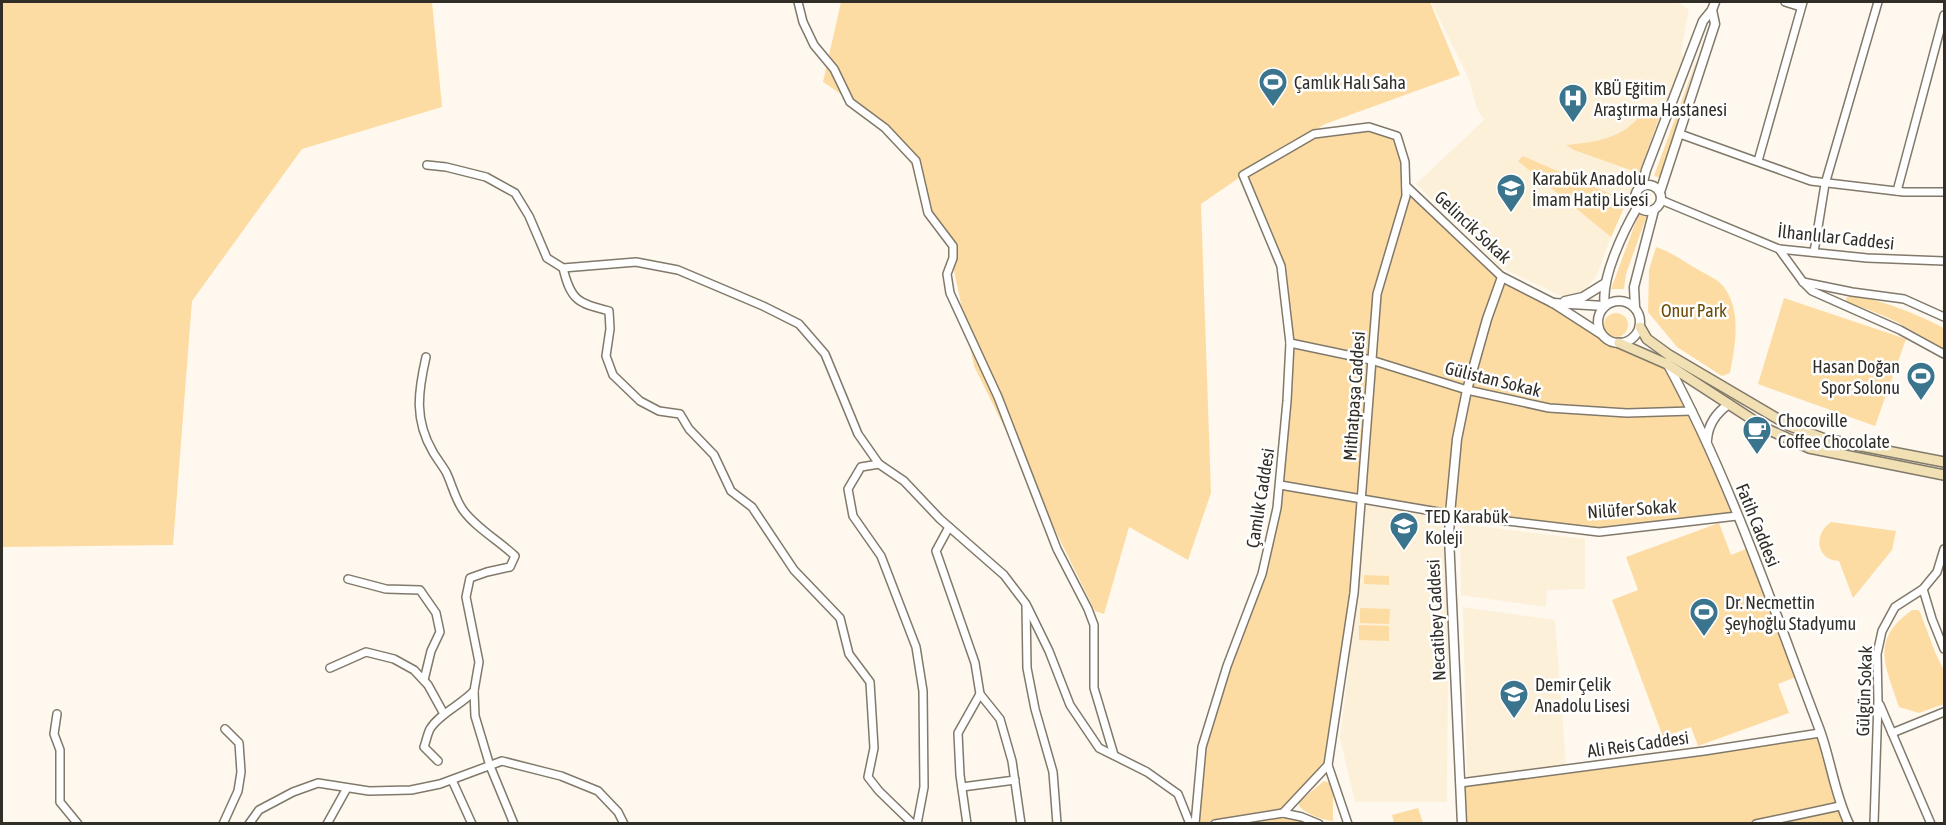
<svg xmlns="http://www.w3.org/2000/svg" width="1946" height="825" font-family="'Asap Condensed',sans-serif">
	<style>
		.built { fill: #fdf0d8 }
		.green { fill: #fddca3 }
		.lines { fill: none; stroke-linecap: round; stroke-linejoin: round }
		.minor-casing { stroke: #81796a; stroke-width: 10 }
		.tertiary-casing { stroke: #81796a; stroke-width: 11 }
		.secondary-casing { stroke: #81796a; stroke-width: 12 }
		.minor { stroke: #fff; stroke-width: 7 }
		.tertiary { stroke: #fff; stroke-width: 8 }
		.secondary { stroke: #f1e0b4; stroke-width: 9 }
		.labels { text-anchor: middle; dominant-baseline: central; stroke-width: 5; stroke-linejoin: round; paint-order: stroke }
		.poi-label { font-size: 18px; fill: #312e27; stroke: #fff; text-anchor: start }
		.street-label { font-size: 18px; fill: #312e27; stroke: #fff }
		.park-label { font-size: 18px; fill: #694b05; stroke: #fff }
	</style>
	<rect width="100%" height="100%" fill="#fef8ee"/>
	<g class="built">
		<path d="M1431,2H1676L1689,9L1681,52L1686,63L1609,242L1596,277L1584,291L1577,295L1563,297L1500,267L1416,184L1484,120L1477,109L1468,77Z"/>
		<path d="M1361,499L1450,514L1452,591L1448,670L1447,802H1355L1340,738L1348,673Z"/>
		<path d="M1460,524L1585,539V589L1547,590L1546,607L1461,595Z"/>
		<path d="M1463,607L1555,620L1566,765L1467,777Z"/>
	</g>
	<g class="green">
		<path d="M2,2H432L442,107L302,149L192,301L173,545L2,547Z"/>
		<path d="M841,2H1430L1460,75L1325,124L1265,161L1314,134L1369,127L1397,136L1405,162L1406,186L1502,277L1601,334L1612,342L1619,343L1667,364L1737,516L1599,532L1362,499L1354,593L1328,765L1283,813L1319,823H1195L1202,747L1263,574L1277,508L1290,343L1281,266L1243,175L1201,204L1211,493L1188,560L1129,527L1104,614L1095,611L974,366L947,237L926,202L911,164L887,125L823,82Z"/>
		<path d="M1698,56L1660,178L1654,176Z"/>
		<path d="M1652,110L1660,115L1639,173L1574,150L1566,145C1586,143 1608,141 1626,129C1635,123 1641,112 1652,110Z"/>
		<path d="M1523,156L1627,201L1611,237L1518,161Z"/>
		<path d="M1639,213L1647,215L1626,274L1624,289H1611Z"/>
		<path d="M1656,247C1671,252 1683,261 1697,269C1705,274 1718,279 1724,287C1742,312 1735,345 1730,373L1722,376L1677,347L1648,312L1649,270Z"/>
		<path d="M1850,296C1882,299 1916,314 1944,328V350C1921,335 1896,320 1869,310C1862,307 1854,306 1847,303L1846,298Z"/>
		<path d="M1784,298L1906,339L1875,426L1758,384Z"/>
		<circle cx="1616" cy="325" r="12"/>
		<path d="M1831,522L1896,531L1892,550L1853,598L1839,561C1816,560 1813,534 1831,522Z"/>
		<path d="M1719,523L1731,555L1748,548L1796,677L1778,684L1789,713L1698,746L1691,727L1663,737L1612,600L1638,590L1626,557Z"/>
		<path d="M1364,575L1389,576V585L1364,584Z"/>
		<path d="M1360,608L1390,609L1389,624L1360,623Z"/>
		<path d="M1912,610H1918L1920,612L1935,652L1944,671V704L1919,713L1899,707C1886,665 1869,641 1912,610Z"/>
		<path d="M1359,625L1389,626V641L1359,640Z"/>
		<path d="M1820,733L1849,823H1462L1460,783Z"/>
		<path d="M1324,781L1330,783L1333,793V821C1322,820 1306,814 1299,806V802Z"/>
		<path d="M1418,808L1423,823H1394L1392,815Z"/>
	</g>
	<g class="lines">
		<g class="minor-casing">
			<g id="minor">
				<path d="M798,2L803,22L814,45L834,69L850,102L885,128L916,161L928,213L953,246V258L947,274L950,293L998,397L1057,549L1088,609L1094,625V688L1114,755"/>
				<path d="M1785,2L1801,7"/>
				<path d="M1680,134L1811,181L1904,192H1944"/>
				<path d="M1758,161L1803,2"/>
				<path d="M427,165L446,167L486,177L515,193L529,216L547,258L563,268L636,262L678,270L763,306L799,324L825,354L858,434L879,464"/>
				<path d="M1406,186L1502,277"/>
				<path d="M1897,191L1944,15"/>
				<path d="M1661,200L1779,249L1867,258L1944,261"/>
				<path d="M1779,249L1803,282L1812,291L1900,330L1944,354"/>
				<path d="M1814,252L1825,184L1878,2"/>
				<path d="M563,268C571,301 578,303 609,311L610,329L606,356L613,375L640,401L659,411L680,414L689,429L714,455L731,491L752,507L794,570L840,618L849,654L870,682L874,748L868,777L879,791L913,824"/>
				<path d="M1803,282L1852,292L1904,299L1944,317"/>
				<path d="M1290,343L1371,360L1467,390L1549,408L1627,413L1692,411"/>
				<path d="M426,357C418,392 414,420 433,452C437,459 442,465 446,472C452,484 455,499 463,510C476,528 498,540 515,556L510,567L487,572L470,578L466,597L479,662L474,691L475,716L490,766L514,824"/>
				<path d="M1280,485L1450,514L1599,532L1737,516"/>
				<path d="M949,527L936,551L975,663L980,694L1000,719L1012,761L1021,824"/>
				<path d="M348,579L386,589L420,590L436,613L440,632L431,651L424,680"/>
				<path d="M1923,589L1932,619L1944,649"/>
				<path d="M1027,606L1049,651L1070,705L1099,748L1147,772L1178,794L1190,824"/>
				<path d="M330,668L366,652L394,659L414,670L428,685L444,714"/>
				<path d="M1880,705L1931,824"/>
				<path d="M57,714L54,734L60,750V802L78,824"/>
				<path d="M1892,733L1944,712"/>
				<path d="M438,761L424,747C426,742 427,735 430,729C439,714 461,705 474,691"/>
				<path d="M452,780L472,824"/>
				<path d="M1460,783L1704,751L1820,733"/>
				<path d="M962,787L1015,780"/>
				<path d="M1283,813L1328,765"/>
				<path d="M223,824L238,791L241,772L239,743L225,729"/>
				<path d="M249,824L259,810L293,792L318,783L369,791L411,790L440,784L502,761L561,776L598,791L618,812L624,824"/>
				<path d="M327,824L347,788"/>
				<path d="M917,824L924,787L923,691L916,647L881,556L853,516L848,489L861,467L879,464L904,481L940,519L1004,575L1026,604L1027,668L1035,709L1053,772L1057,824"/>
				<path d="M967,824L960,775L958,733L980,694"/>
				<path d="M1195,824L1202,747L1227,666L1262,574L1277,508L1287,401L1290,343L1281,266L1243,175L1314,134L1369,127L1397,136L1405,162L1406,196L1377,294L1354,593L1328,765L1348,824"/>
				<path d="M1215,824L1283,813L1302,817L1319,824"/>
				<path d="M1756,824L1840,806"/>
				<path d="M1874,824L1878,701L1877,654L1882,631L1895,607L1923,589L1937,572L1944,549"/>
			</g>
		</g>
		<g class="tertiary-casing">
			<g id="tertiary">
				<circle cx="1648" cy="198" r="13"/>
				<path d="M1642,186L1646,170L1703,21L1712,10L1715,2"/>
				<path d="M1660,192L1715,24L1712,10"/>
				<circle cx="1619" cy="322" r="21"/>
				<path d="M1565,301L1583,297L1604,284"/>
				<path d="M1553,303L1605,306C1600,279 1624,230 1638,206"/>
				<path d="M1635,307L1634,287L1654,210"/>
				<path d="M1667,363C1730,479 1772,605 1819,728C1831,760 1834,793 1849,824"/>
				<path d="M1707,440C1708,424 1716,413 1729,404"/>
				<path d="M1462,824L1449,537L1450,514L1457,439L1467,390L1487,319L1502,277L1553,303L1601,334"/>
			</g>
		</g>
		<g class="secondary-casing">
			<g id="secondary">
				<path d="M1640,327L1647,339L1669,355L1790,426L1825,439L1944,462"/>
				<path d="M1619,343L1667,364L1767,429L1809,448L1944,475"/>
			</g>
		</g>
		<use href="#minor" class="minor"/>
		<use href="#tertiary" class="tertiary"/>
		<use href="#secondary" class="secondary"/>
	</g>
	<defs>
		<g id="stadium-pin" transform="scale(1.5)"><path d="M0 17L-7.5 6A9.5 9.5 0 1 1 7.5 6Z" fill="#3a758d" stroke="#fff"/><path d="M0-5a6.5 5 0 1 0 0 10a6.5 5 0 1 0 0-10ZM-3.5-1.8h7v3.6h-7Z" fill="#fff"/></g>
		<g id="hospital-pin" transform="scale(1.5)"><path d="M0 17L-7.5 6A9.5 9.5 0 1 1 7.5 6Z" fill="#3a758d" stroke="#fff"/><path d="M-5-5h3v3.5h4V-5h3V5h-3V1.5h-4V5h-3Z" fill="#fff"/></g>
		<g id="school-pin" transform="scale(1.5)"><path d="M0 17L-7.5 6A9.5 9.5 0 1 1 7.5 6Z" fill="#3a758d" stroke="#fff"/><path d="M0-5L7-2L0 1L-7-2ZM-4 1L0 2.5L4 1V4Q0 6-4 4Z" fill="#fff"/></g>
		<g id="cafe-pin" transform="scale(1.5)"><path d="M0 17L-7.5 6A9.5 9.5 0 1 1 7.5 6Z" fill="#3a758d" stroke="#fff"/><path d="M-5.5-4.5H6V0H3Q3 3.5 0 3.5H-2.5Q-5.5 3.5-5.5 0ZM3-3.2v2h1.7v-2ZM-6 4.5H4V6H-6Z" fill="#fff"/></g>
	</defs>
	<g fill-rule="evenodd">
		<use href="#stadium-pin" x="1273" y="82"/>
		<use href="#hospital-pin" x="1573" y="98"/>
		<use href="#school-pin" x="1511" y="188"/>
		<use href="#stadium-pin" x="1921" y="376"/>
		<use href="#cafe-pin" x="1757" y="430"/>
		<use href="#school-pin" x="1404" y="526"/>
		<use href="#stadium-pin" x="1704" y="612"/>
		<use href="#school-pin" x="1514" y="694"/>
	</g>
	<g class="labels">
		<g class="poi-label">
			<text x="1294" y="82">Çamlık Halı Saha</text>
			<text x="1594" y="88">KBÜ Eğitim<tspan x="1594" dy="21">Araştırma Hastanesi</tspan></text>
			<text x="1532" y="178">Karabük Anadolu<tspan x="1532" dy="21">İmam Hatip Lisesi</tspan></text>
			<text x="1900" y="366" text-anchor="end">Hasan Doğan<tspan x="1900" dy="21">Spor Solonu</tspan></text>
			<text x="1778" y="420">Chocoville<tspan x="1778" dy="21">Coffee Chocolate</tspan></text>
			<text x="1425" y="516">TED Karabük<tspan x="1425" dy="21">Koleji</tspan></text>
			<text x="1725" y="602">Dr. Necmettin<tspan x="1725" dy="21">Şeyhoğlu Stadyumu</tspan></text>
			<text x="1535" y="684">Demir Çelik<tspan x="1535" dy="21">Anadolu Lisesi</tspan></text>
		</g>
		<g class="street-label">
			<text transform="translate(1473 227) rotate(43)">Gelincik Sokak</text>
			<text transform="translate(1836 237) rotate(6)">İlhanlılar Caddesi</text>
			<text transform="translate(1493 379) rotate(14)">Gülistan Sokak</text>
			<text transform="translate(1354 396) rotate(-86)">Mithatpaşa Caddesi</text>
			<text transform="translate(1260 498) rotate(-81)">Çamlık Caddesi</text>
			<text transform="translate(1632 509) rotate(-4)">Nilüfer Sokak</text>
			<text transform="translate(1758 525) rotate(68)">Fatih Caddesi</text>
			<text transform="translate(1436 620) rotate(-93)">Necatibey Caddesi</text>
			<text transform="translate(1864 691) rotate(-88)">Gülgün Sokak</text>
			<text transform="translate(1638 744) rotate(-8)">Ali Reis Caddesi</text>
		</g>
		<g class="park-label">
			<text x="1694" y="310">Onur Park</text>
		</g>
	</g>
	<rect width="1946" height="825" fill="none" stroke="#312e27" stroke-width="6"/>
</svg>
